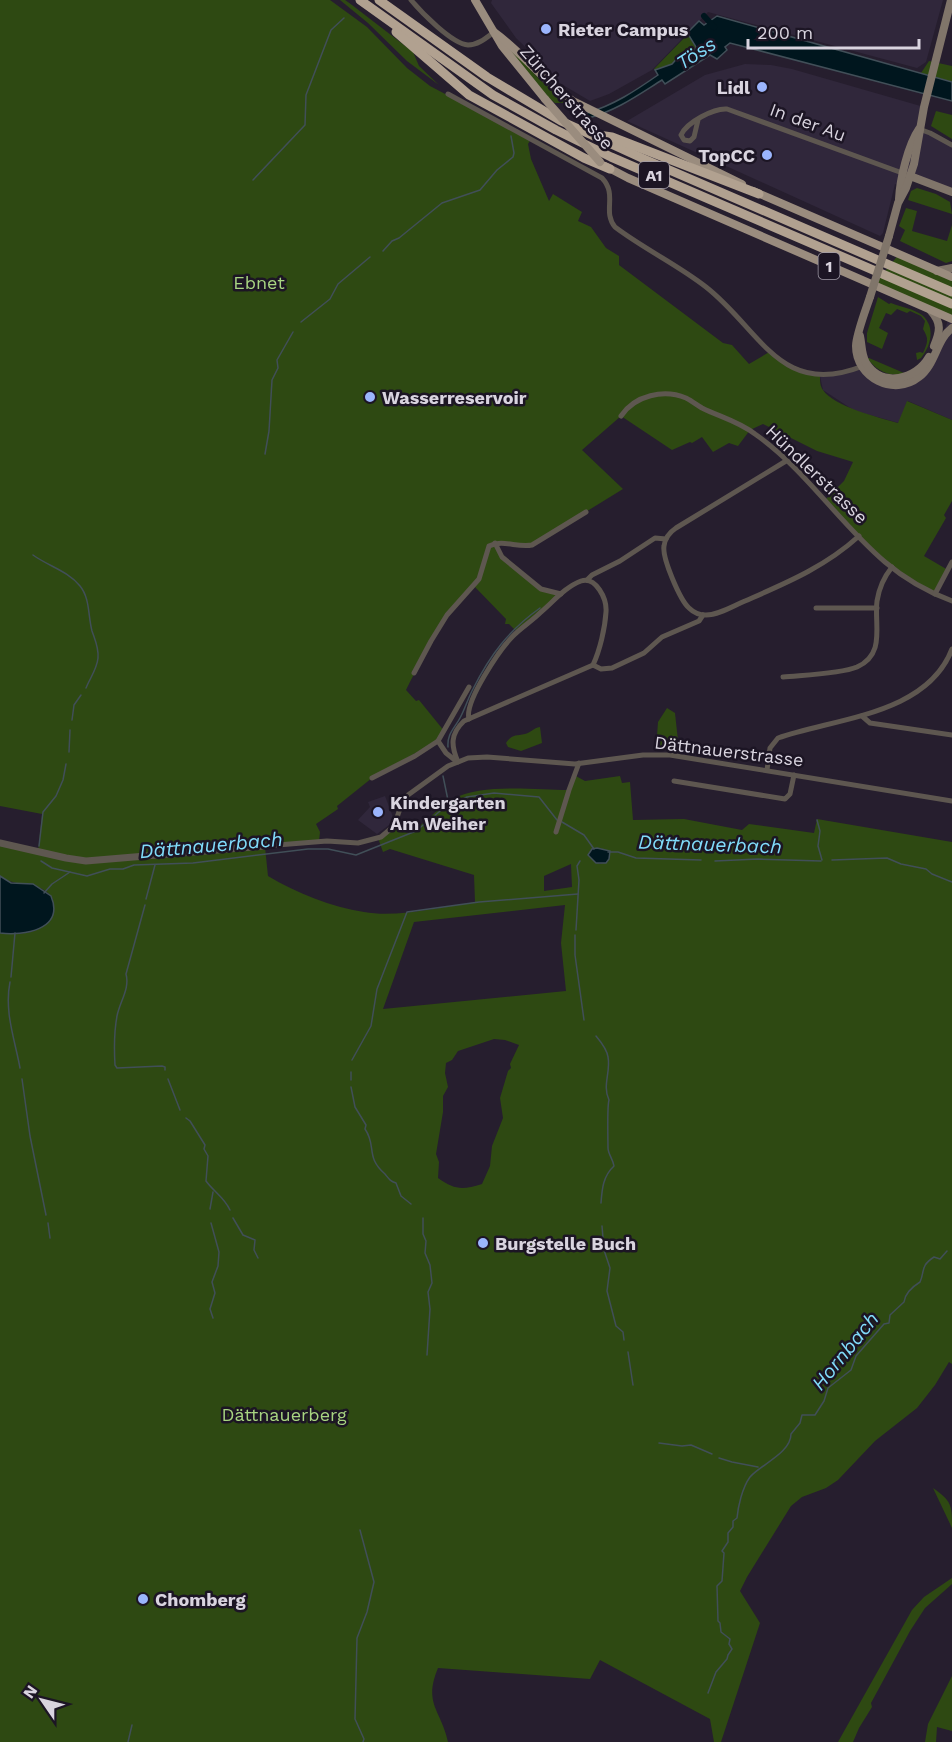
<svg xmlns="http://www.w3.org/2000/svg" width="952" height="1742" font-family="'Work Sans',sans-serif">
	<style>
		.built { fill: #30273b }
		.green { fill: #2e4912; fill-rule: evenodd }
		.water { fill: #00161e; stroke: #414f58; stroke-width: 1.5 }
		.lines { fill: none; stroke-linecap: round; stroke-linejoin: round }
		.stream { stroke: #414f58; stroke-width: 1.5 }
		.canal { stroke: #00161e; stroke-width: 6 }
		.minor { stroke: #5e5750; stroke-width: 5 }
		.tertiary { stroke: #5e5750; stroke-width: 7 }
		.secondary { stroke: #80756a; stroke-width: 8 }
		.primary { stroke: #9a8c7e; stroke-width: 8 }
		.motorway { stroke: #b1a190; stroke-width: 9 }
		.secondary-bridge { stroke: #80756a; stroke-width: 8 }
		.primary-bridge { stroke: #9a8c7e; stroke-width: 8 }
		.poi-dot { fill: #9bb5fd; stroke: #1c1524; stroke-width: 2 }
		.labels { text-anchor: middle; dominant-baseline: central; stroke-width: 5; stroke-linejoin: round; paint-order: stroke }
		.shield { fill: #1c1524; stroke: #a09ba7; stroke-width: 1.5 }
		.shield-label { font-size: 16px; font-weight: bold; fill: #d9d4df }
		.poi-label { font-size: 18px; font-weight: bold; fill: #d9d4df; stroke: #1c1524; text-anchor: start }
		.street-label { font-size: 18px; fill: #d9d4df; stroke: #1c1524 }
		.park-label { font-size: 18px; fill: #a8d581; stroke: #1c1524 }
		.water-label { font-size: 20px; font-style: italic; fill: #80dbf9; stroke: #1c1524 }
	</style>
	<rect width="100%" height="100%" fill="#261e2e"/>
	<g class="built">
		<path d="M492,0H943L926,62L917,68L708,12L652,70L609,94L590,101L558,82L548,72L549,70L516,38L491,3Z"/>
		<path d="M745,64L771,65L792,69L924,107L919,129L952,147V192L910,176L900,186L895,184L883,233L880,236L627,121L705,75Z"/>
		<path d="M949,318L952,319V420L908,401L899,423L855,411L823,390L820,376L862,367L896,386L938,347Z"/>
		<path d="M385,796L393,817L389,825L377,834L358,820L370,807L368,802Z"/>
	</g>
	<g class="green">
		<path d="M0,0H330L367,27L407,68L430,86L531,139L528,144L531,159L549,201L553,194L582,212L578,221L591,227L606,248L619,256V265L723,343L732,345L749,364L771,351L781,361L820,376C820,381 820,386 823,390C833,406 880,418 898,423L907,401L952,420V501L944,515L946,518L924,556L948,570L935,594L886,562L825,500L844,481L853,462L817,451L763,424L750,430L738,446L729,443L713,452L702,437L692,443L690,442L672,450L621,416L582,450L623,489L532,545L496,544L498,550L541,589L561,594L517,632L509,624H505L506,619L474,586C444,615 425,653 406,690L416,701L419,700L445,732L440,739L372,778L337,806L338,809L316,824L320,832L319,841L265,847L268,876C296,893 332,907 364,912C396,918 442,907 475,902L474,875L390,849L383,852L378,838L393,828L408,833C426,825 436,808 453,799C481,783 536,790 568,790L574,775L585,781L620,776L622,783L630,782L633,820L684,819L742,830L749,824L814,833L817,819L952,842V1364L949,1362L935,1385L917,1408L875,1441L838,1480L826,1488L802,1497L791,1506L747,1577L740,1591L760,1623L721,1742H714L710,1719L600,1660L590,1679L438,1668C423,1704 441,1710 448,1742H0V933C20,935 49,935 52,909C53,904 54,900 51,896C36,879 18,889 0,876V843L38,852L42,814L0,806ZM595,848L610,852L607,862L600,864L588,855ZM571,864L572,887L544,891V876ZM565,905L561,943L566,991L383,1009L414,922ZM494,1039L505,1040L519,1045L510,1064L511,1068L508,1071L500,1098L503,1118L492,1146L490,1166L482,1184C462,1190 455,1190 438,1178L439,1162L436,1154L443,1112V1096L448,1087L445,1073L446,1063L452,1060L458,1051Z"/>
		<path d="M340,0H345L352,5L413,52L419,66L439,85L407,61L368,23Z"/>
		<path d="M688,34L696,48L694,51L681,54L673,64L655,70L654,69Z"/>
		<path d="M499,37L541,81L570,103H555L548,97Z"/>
		<path d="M929,61L952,66V82L921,73Z"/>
		<path d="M936,111L952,115V139L931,126Z"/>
		<path d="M917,188L936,194L950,202L952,214L908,200L911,191Z"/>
		<path d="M906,208L917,211L912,231L947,241L952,225V261L946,263L900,241L905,230L899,226Z"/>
		<path d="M899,254L952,277V319L874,285Z"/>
		<path d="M878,297L889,304L891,303C901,307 914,309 922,315C936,327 931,346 921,358L917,360L916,353L920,352L923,353C928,342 929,339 923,329L925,321L921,316L910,311L907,313L897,309L891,315L886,313L879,328L888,333L882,349L867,342V333Z"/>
		<path d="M867,358H869L904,373C889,378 876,370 867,358Z"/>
		<path d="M667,708L675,713L679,750H656L658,722Z"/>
		<path d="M540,727L542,743L521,751L508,747L506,743C512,734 516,736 525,734C532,732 533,728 540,727Z"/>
		<path d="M933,1488C952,1501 952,1506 952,1528Z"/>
		<path d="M952,1578V1584L925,1608L910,1631L871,1703L872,1707L859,1728L853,1742H838L912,1610L924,1597Z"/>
		<path d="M952,1676V1731L937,1727L936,1742H925L928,1724Z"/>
	</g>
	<g class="water">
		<path d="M717,16L952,82V101L730,43L725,47L727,50L717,59L710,55L665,84L662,80C638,95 616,111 588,118L587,113C614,105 635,91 658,75L655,70L672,64L681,54L694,51L696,47L688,34L685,35L699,21L704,25Z"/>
		<path d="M597,848L610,851L609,859L606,863H596L588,855L592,849Z"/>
		<path d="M0,876L11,883L33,884L51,896C65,930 23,936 0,933Z"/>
	</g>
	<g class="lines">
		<g class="stream">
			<path d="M253,180L305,125L306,95L331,30L344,18"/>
			<path d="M383,251L392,241L399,238L442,203L480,190L497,170L513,157L514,153L511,136"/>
			<path d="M301,322L330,299L338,284L370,257"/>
			<path d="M265,454L269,431L272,380L278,368L277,360L293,332"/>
			<path d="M33,555C48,566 68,571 80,586C90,598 88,616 92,631C95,640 99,648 98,658C97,669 90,678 86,688"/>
			<path d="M72,720L74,705L81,695"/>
			<path d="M448,747C447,734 454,729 460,718C465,709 468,698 473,689C490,655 509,630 540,608"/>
			<path d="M69,752L70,730"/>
			<path d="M443,776L449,805"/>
			<path d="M817,820L820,831L818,846L822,860"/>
			<path d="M562,822L584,835L594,849"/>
			<path d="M39,846L43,812L56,796L63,780L66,764"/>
			<path d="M608,852H618L636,858L701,860"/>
			<path d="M832,860L887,858L901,864L926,869L932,874L952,882"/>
			<path d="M41,861L52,868L87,876L110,869H123L134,865L193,863L308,849H328L356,855L416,831L445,807L467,797L494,793L539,797L557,820"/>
			<path d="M715,861L758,859L821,861"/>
			<path d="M44,893L52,884L70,872"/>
			<path d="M146,899L155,865"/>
			<path d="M145,905L126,974C130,989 120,1001 117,1016C114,1032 114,1048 115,1065L117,1068L162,1066L165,1067V1070"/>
			<path d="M576,930L579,880L577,866L580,861"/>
			<path d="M575,935V955L584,1020"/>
			<path d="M11,977L15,933"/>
			<path d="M10,982C4,1012 15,1040 20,1068"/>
			<path d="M596,1036C601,1042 607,1049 608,1057C611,1071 602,1086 609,1100C607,1106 608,1139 608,1148C608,1154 613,1159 614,1166C603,1176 602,1189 601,1203"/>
			<path d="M352,1060L371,1026L377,989L407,912L479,902L578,894"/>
			<path d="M351,1072V1080"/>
			<path d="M22,1079L30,1136L46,1215"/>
			<path d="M168,1079L180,1110"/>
			<path d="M351,1087L355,1107L366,1125L365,1129C377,1146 365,1157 385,1174C389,1179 390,1181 396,1183L401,1196L411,1204"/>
			<path d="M186,1118L190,1121L205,1145L204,1149L208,1156L206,1181C214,1192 224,1197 230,1210"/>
			<path d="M210,1209L213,1192"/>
			<path d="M233,1218L243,1235L255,1240L254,1250L258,1258"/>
			<path d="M423,1218V1234L426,1241L425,1253L430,1265L432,1283L428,1292L430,1309L427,1355"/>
			<path d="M48,1223L50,1238"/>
			<path d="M211,1223L219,1252L218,1266L212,1282L215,1293L210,1309L213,1318"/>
			<path d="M602,1226L604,1250L610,1268L607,1291L616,1326L623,1332L624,1340"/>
			<path d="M628,1352L633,1385"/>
			<path d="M659,1443L682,1446L691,1445L712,1454"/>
			<path d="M719,1458L732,1462L758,1467"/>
			<path d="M360,1530L374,1582L367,1612L357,1638L355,1719L364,1739L363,1742"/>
			<path d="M708,1693L716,1672L727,1659L728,1655L732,1649L729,1644L730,1639L721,1632L720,1623L718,1621L717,1586L722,1581L724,1553L722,1551L728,1542V1533L733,1527V1521L737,1518C738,1507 742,1488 750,1477C760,1465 791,1453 791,1434L800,1423L802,1415H815L824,1401L828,1388L851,1370L856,1356L884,1324L889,1323L890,1315L904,1302C905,1293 912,1287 920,1282C925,1271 920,1266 934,1257L940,1259L947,1251"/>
			<path d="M128,1742L132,1725"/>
		</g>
		<path class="canal" d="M704,16L714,27"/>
		<g class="minor">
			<path d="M411,0C421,12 452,44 468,45C478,45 486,38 494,32"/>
			<path d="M448,94L602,178C618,195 602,211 615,227C644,249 678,265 706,287C761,330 780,399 863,366"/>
			<path d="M698,120L694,137L690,141L684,140L681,135C687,122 714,108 727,109L905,174"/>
			<path d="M919,129L930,133L952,145"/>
			<path d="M621,416C635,395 664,389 686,398C692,401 697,405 702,408C720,417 738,421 755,434C805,469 839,523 885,562C905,579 928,592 952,601"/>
			<path d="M786,461L676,528C670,532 665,538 664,546C662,558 680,600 689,608C694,613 700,615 706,615C719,615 733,606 745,601C786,583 825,567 859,536"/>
			<path d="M495,543L502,557L541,589L561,594"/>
			<path d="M587,580L592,575L620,561L655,538L666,539"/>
			<path d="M935,594L952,562"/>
			<path d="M816,608H877"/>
			<path d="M593,665L601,669L612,668L644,653L662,637L699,621L703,615"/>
			<path d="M414,673L431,641L447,615L479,579L489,546C503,539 517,548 532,545L586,512"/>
			<path d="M783,677C803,675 840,674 857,667C886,654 874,625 877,601C879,588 884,577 892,567"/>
			<path d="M862,716L870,723L952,735"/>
			<path d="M469,719C464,702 500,649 513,636C522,627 532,621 541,612C553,602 565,587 581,581C596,576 607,599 606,612C605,628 600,650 593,665"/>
			<path d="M456,761L446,753L438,741L469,687"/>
			<path d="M458,762C451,746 450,734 464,721L593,665"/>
			<path d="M767,770L770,748L778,738C835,718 927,715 952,649"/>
			<path d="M372,778L415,756L438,741"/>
			<path d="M674,781L785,799L790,794L794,775"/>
			<path d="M556,832L569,790L579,763"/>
			<path d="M265,846L327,841L358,843L381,837L394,826L402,803L408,795L448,766L468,758L487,757L575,764L643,755H670L952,801"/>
		</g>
		<path class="tertiary" d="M0,843L66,858L86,861L265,846"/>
		<g class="secondary">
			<path d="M910,176L952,192"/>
			<path d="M899,199C900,179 908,145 919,129"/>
			<path d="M889,236L898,203L906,188L914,164L924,107L951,0"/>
			<path d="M937,271L952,268"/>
			<path d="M870,297C866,309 856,335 856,346C856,378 894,397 919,377C936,364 936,340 952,328"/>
			<path d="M931,311C942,323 940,332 934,346"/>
			<path d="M860,336C862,345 861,354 866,363C882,388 916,380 929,357"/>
		</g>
		<g class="primary">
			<path d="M475,0L502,46L545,99"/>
			<path d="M494,32C523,53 544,82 573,101L742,184"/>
			<path d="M605,166L628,178L952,319"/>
			<path d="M753,191L952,277"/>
		</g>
		<g class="motorway">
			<path d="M360,0L493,95L556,130L611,157L952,304"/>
			<path d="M379,0L487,77L561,121L644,159L952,292"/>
			<path d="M396,32L469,95L584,158L610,169"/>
			<path d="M598,135L612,137L759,194"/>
		</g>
		<path class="secondary-bridge" d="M870,297L889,236"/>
		<path class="primary-bridge" d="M545,99L600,162"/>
	</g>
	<g class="poi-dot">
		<circle cx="546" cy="29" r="6"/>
		<circle cx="762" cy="87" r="6"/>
		<circle cx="767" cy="155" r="6"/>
		<circle cx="370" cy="397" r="6"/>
		<circle cx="378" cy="812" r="6"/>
		<circle cx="483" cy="1243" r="6"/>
		<circle cx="143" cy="1599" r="6"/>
	</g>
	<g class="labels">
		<g class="shield">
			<rect x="639" y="162" width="30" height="26" rx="4.5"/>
			<rect x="818.5" y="253" width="21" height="26" rx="4.5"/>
		</g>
		<g class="shield-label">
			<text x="654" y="175">A1</text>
			<text x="829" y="266">1</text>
		</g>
		<g class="poi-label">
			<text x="558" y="29">Rieter Campus</text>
			<text x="750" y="87" text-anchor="end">Lidl</text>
			<text x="755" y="155" text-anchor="end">TopCC</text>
			<text x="382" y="397">Wasserreservoir</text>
			<text x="390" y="802">Kindergarten<tspan x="390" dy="21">Am Weiher</tspan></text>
			<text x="495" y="1243">Burgstelle Buch</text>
			<text x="155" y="1599">Chomberg</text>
		</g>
		<g class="street-label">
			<text transform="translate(567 97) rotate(49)">Zürcherstrasse</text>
			<text transform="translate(808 122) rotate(20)">In der Au</text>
			<text transform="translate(817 474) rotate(44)">Hündlerstrasse</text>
			<text transform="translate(729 751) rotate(7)">Dättnauerstrasse</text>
		</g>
		<g class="park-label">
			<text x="259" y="282">Ebnet</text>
			<text x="284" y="1414">Dättnauerberg</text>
		</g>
		<g class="water-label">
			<text transform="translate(696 53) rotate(-33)">Töss</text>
			<text transform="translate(710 844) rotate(2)">Dättnauerbach</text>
			<text transform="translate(211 845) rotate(-5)">Dättnauerbach</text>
			<text transform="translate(845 1351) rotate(-51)">Hornbach</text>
		</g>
	</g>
	<g transform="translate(42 1700) rotate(305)" stroke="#1c1524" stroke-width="4.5" paint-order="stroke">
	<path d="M0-4.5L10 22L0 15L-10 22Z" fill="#d9d4df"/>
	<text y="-9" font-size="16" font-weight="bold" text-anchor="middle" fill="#d9d4df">N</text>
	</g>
	<path d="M748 39v9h171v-9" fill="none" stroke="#d9d4df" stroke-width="3"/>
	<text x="757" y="39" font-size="18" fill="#d9d4df" stroke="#1c1524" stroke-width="4.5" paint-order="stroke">200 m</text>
</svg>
